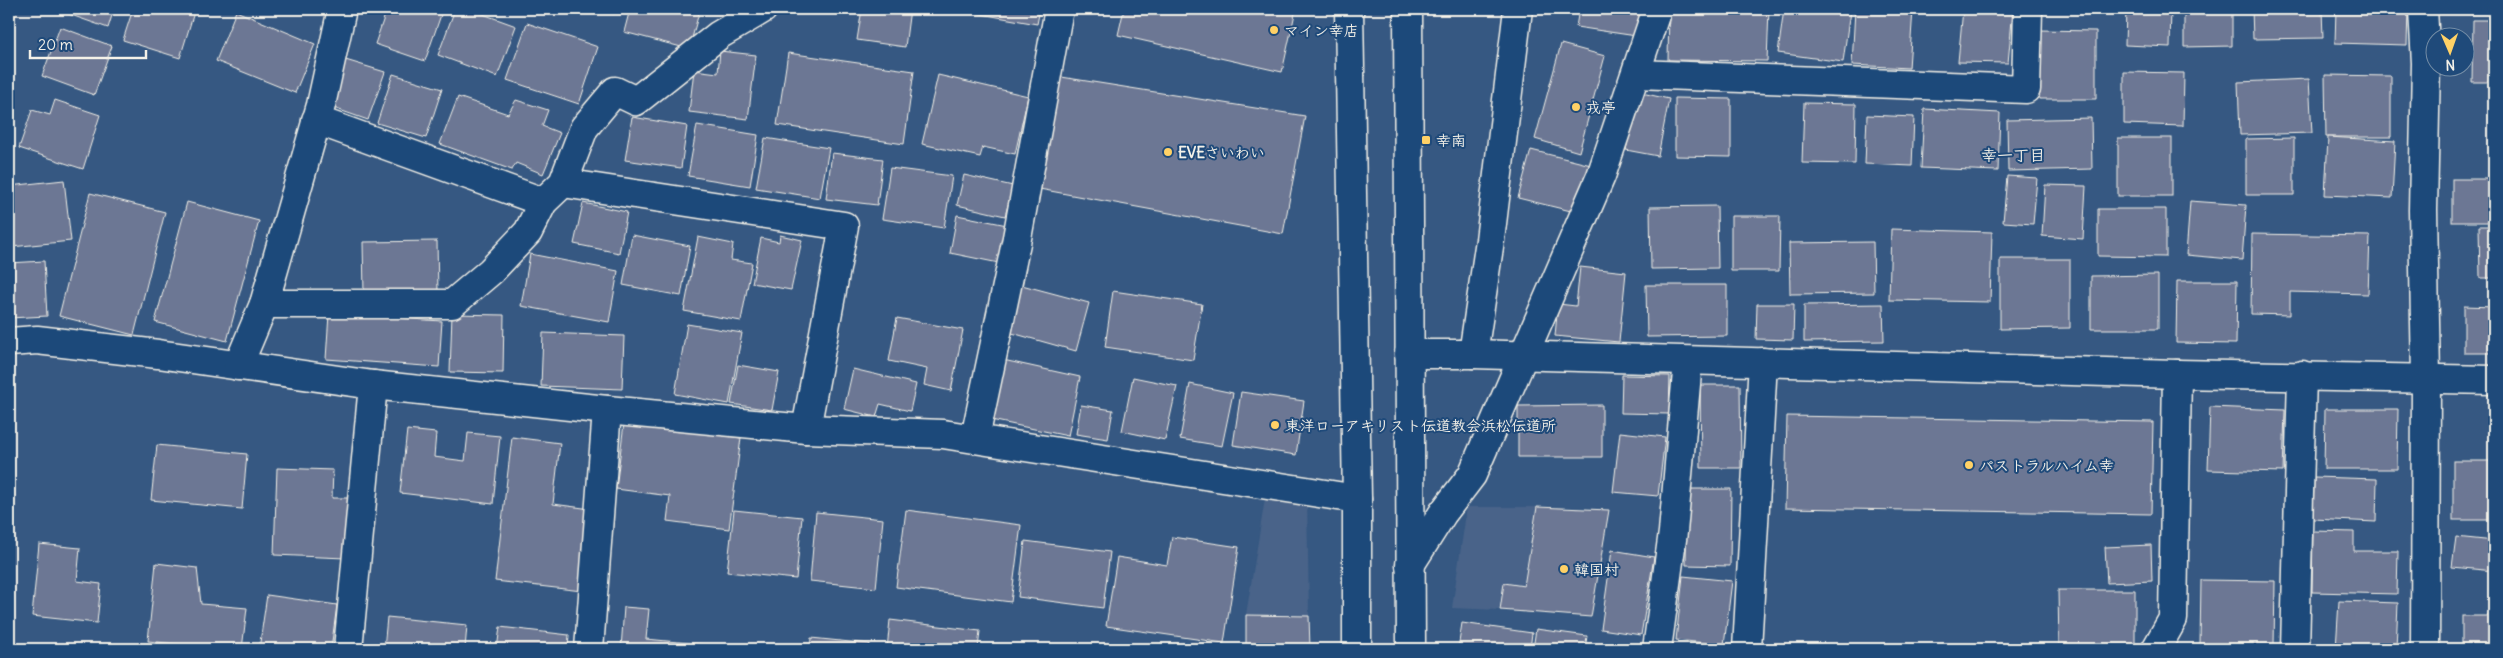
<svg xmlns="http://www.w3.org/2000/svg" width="2503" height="658" font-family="Delius,'Klee One',sans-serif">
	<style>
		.built { fill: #496489 }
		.building { fill: #6c7794; stroke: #f4f1e8 }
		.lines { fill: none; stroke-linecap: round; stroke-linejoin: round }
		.minor-casing { stroke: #f4f1e8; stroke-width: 31 }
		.minor { stroke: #1f4a7a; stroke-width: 28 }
		.poi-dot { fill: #ffd166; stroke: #1f4a7a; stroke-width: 2 }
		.labels { text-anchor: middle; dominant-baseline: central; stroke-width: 4; stroke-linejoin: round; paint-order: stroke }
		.poi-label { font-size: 15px; font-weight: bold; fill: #f4f1e8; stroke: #1f4a7a; text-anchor: start }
		.neighbourhood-label { font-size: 16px; font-weight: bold; fill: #f4f1e8; stroke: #1f4a7a }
	</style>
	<rect width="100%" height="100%" fill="#365882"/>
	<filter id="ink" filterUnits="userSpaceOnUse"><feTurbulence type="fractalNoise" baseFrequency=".02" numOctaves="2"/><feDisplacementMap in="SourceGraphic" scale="10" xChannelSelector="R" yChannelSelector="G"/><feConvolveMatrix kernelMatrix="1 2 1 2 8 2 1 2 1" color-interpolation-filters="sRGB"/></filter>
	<g filter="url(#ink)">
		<g class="built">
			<path d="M1307,498L1309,616L1246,615L1265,499Z"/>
			<path d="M1467,507H1537L1524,586L1504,583L1500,610L1452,608Z"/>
		</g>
		<g class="building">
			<path d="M54,9H114L108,28Z"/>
			<path d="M133,9H195L180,58L123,40Z"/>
			<path d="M387,9H443L425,61L375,44Z"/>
			<path d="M455,9H469L516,26L497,77L438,55Z"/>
			<path d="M595,9H615L614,14Z"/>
			<path d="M630,9H700L689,49L624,32Z"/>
			<path d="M862,9H910L905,47L857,40Z"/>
			<path d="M964,9H1040L1037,24L964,11Z"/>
			<path d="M1124,9H1296L1282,72L1118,35Z"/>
			<path d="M1579,9H1648L1643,37L1576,27Z"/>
			<path d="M1669,9H1769L1767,61L1668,60Z"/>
			<path d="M1784,9H1831L1850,11L1843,62L1778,53Z"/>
			<path d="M1855,9H1913L1909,68L1852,65Z"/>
			<path d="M1963,9H2013L2008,63L1958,62Z"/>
			<path d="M2126,9H2171L2170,47L2125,45Z"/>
			<path d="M2184,9H2232V46L2184,47Z"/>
			<path d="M2252,9H2322L2323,38L2253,39Z"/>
			<path d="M2336,9H2408L2407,45L2335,43Z"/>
			<path d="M236,11L315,44L295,93L216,61Z"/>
			<path d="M2473,20H2494V82H2472Z"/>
			<path d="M527,23L598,47L579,104L507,80Z"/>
			<path d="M60,27L112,46L94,95L42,76Z"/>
			<path d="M2039,30L2096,31V99H2039Z"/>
			<path d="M1561,44L1605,56L1579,152L1535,139Z"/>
			<path d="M720,51L756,55L748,119L689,112L694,70L718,73Z"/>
			<path d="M788,53L914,71L904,144L777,125Z"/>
			<path d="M339,58L385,72L368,120L325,105Z"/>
			<path d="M2124,72L2184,73L2183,126L2124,124Z"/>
			<path d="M393,74L442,89L426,138L377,123Z"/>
			<path d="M938,75L1028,96L1015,154L983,147L980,157L922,144Z"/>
			<path d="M1049,75L1305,116L1283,234L1034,188Z"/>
			<path d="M2325,75L2391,76V137H2326Z"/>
			<path d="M2309,79L2312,133L2240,135L2238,82Z"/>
			<path d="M1637,92L1669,99L1658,156L1626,150Z"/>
			<path d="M458,97L508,114L516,100L548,110L542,126L560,133L543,174L516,163L512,170L440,144Z"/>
			<path d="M1675,98L1731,99V157L1675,156Z"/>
			<path d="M55,100L100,115L83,169L19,148L32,110L50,115Z"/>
			<path d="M1804,103L1856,104L1855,164L1802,163Z"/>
			<path d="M1924,109L2000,113L1998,171L1921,168Z"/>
			<path d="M1867,115L1914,117L1912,166L1865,164Z"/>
			<path d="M632,117L687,126L681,168L625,160Z"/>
			<path d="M2091,118L2092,169L2008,171L2007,120Z"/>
			<path d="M697,125L758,135L750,186L688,176Z"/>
			<path d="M2328,137L2395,141L2392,198L2325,195Z"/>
			<path d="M765,138L829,148L820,198L756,188Z"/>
			<rect x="2118" y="138" width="54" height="58"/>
			<path d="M2294,138V195H2246V139Z"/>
			<path d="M1531,150L1591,165L1579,213L1518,198Z"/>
			<path d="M832,153L883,159L877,205L826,199Z"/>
			<path d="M890,168L952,176L944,228L882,219Z"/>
			<path d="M964,175L1013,186L1005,216L957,205Z"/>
			<path d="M2007,176L2037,178L2033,224L2003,222Z"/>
			<rect x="2452" y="179" width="42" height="43"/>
			<path d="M64,180L71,241L11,247L9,186Z"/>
			<path d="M2045,185L2086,186L2083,239L2042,236Z"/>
			<path d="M90,193L165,212L134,335L59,316Z"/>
			<path d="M2190,201L2246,205L2242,260L2186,255Z"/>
			<path d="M187,202L259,221L227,341L155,322Z"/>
			<path d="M583,203L627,212L619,253L574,244Z"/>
			<path d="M1717,206L1718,268L1651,269L1650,207Z"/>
			<path d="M2098,209H2166V257L2098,256Z"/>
			<path d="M957,215L1007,225L999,263L950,253Z"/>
			<path d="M1731,216H1780L1779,271H1731Z"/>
			<path d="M2479,226H2494V278H2480Z"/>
			<path d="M1891,229L1992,232L1990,302L1889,300Z"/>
			<path d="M2252,234L2370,236L2368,294L2290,292V315L2251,314Z"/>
			<path d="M632,235L690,246L681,296L623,285Z"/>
			<path d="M780,235L802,240L791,290L752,283L761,238L779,242Z"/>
			<path d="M698,237L733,244L731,260L752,263L741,321L684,311Z"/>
			<path d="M437,241L438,293L364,294L363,242Z"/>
			<path d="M1873,242L1874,293L1790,294L1789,243Z"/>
			<path d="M530,254L618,271L609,322L521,306Z"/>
			<path d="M2000,259H2070V328L2000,329Z"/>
			<path d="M44,261L47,316L9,318V263Z"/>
			<path d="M1580,267L1626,272L1619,342L1555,336L1558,304L1576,306Z"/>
			<path d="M2158,275V329H2091V276Z"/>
			<path d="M2177,281H2237L2236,344L2176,343Z"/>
			<path d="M1018,284L1089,303L1076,351L1005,331Z"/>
			<path d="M1646,285H1727V336L1647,337Z"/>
			<path d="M1113,291L1202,304L1193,360L1105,347Z"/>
			<path d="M1757,304H1794L1793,340L1756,339Z"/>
			<path d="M1883,304L1884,341L1804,342V305Z"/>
			<path d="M2464,306L2494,307V353H2464Z"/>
			<path d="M329,314L442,321L439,367L326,359Z"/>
			<path d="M452,314L504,315L503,373L450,372Z"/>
			<path d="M897,318L963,330L951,391L924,385L927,369L889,361Z"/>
			<path d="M687,324L742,333L729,404L675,394Z"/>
			<path d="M543,333L624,336L622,389L541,386Z"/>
			<path d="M1003,360L1080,377L1068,436L991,420Z"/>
			<path d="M738,365L779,372L772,410L731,404Z"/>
			<path d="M853,369L916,384L910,411L880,404L876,417L844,409Z"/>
			<path d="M1622,375L1670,376L1669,414L1621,413Z"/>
			<path d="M1133,377L1177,386L1165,440L1122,431Z"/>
			<path d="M1190,384L1233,393L1222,446L1180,439Z"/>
			<path d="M1700,385H1740L1741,468H1701Z"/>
			<path d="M1241,392L1304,401L1296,455L1233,445Z"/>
			<path d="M1081,405L1113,410L1108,439L1076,434Z"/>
			<path d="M1602,405V457H1518V406Z"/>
			<path d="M2210,407L2285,410L2283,472L2208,470Z"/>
			<path d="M2325,409H2398L2397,469H2324Z"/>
			<path d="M1787,416L2153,422L2151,514L1785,508Z"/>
			<path d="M624,423L741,438L729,529L667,521L670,496L616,489Z"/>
			<path d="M407,430L436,433L434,457L465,461L468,433L500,436L493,504L400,493Z"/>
			<path d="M1620,432L1665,437L1658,496L1613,492Z"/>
			<path d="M512,437L560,443L553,504L591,509L582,591L495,581Z"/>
			<path d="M157,445L247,454L242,509L151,500Z"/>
			<rect x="2453" y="461" width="41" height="59"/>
			<path d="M277,468L333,470L332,498H348L345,558L274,555Z"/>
			<path d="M2314,477L2377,479L2376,522L2313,519Z"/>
			<path d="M1687,489H1731L1730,566L1686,565Z"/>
			<path d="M1537,507L1609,510L1591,617L1500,610L1504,583L1524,586Z"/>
			<path d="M734,510L802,517L796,579L727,572Z"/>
			<path d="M906,510L1021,525L1011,602L896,587Z"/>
			<path d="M816,512L883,519L876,588L810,581Z"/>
			<path d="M2313,531L2354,532V551H2398L2397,594L2312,592Z"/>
			<path d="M1172,537L1239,547L1224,643L1106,626L1117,557L1167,565Z"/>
			<path d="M2456,537L2494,541V571L2452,567Z"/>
			<path d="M1025,541L1110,552L1103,608L1018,597Z"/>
			<path d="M39,544L80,548L77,581L101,584L97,623L32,616Z"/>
			<path d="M2151,545L2152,581L2107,583L2105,547Z"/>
			<path d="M1612,550L1654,557L1641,635L1601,629Z"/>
			<path d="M9,562L13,622H9Z"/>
			<path d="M156,563L197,568L201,604L247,608L242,649H220L148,641Z"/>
			<path d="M1683,576L1732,581L1724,645L1676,640Z"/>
			<path d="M2201,580L2275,581L2274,645L2200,644Z"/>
			<path d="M2058,590H2135V648L2059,649Z"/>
			<path d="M267,595L337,605L331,649H259Z"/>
			<path d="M2339,601L2398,603L2396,649H2336Z"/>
			<path d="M624,607L649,609L646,639L709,645V649H621Z"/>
			<path d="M1246,615L1309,616L1310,649H1246Z"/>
			<rect x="2462" y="616" width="32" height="33"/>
			<path d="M387,617L467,625L465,649H384Z"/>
			<path d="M890,620L980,631L978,649H887Z"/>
			<path d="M1462,623L1532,633L1530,649H1458Z"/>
			<path d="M500,627L569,635L568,649H497Z"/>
			<path d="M1536,629L1587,636L1585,649H1533Z"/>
			<path d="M811,638L870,644L869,649H810Z"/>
		</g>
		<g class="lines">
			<g class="minor-casing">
				<g id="minor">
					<path d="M1349,9L1357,499V649"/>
					<path d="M1408,9L1411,649"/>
					<path d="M2423,9L2426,63L2423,210L2426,378L2425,649"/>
					<path d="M1637,74L2026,89L2028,9"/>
					<path d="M316,120L543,202"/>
					<path d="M563,183L844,226L806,429"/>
					<path d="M264,304L321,105L342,9"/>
					<path d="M9,342L37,340L158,354L373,385L607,410L806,429L943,434L1357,499"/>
					<path d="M1409,354H1473L2177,374L2494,380"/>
					<path d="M1473,354L1490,240L1518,9"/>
					<path d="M238,366L264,304H452L491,271L528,232L543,202L563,183L584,128L615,91L636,101L719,35L763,9"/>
					<path d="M975,438L1017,238L1059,9"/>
					<path d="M1410,565L1443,513L1472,475L1601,176L1657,9"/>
					<path d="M348,649L373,385"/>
					<path d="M589,649L607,410"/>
					<path d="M1657,649L1673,532L1688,361"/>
					<path d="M1747,649L1763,362"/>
					<path d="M2156,649L2173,619L2177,374"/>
					<path d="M2295,649L2302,375"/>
				</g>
			</g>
			<use href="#minor" class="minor"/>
		</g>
	</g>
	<g class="poi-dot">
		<circle cx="1274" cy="30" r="5"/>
		<circle cx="1576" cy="107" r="5"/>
		<rect x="1421" y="135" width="10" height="10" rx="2.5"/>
		<circle cx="1168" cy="152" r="5"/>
		<circle cx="1275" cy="425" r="5"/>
		<circle cx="1969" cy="465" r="5"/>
		<circle cx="1564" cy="569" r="5"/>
	</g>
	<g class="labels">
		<g class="poi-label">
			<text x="1284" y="30">マイン幸店</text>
			<text x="1586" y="107">戎亭</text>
			<text x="1436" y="140">幸南</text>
			<text x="1178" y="152">EVEさいわい</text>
			<text x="1285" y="425">東洋ローアキリスト伝道教会浜松伝道所</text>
			<text x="1979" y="465">パストラルハイム幸</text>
			<text x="1574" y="569">韓国村</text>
		</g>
		<g class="neighbourhood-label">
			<text x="2013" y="155">幸一丁目</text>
		</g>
	</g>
	<rect width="2503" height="658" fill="none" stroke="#1f4a7a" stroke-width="30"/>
	<rect x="15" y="15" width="2473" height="628" fill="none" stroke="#f4f1e8" stroke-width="2" filter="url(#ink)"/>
	<g transform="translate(2450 52) rotate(178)"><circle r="24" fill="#1f4a7a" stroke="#748da6"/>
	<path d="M0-4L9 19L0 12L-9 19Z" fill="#ffd166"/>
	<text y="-8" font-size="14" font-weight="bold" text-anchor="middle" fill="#f4f1e8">N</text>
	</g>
	<path d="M30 50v8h116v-8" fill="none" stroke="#f4f1e8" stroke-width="2.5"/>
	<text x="38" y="50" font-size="15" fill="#f4f1e8" stroke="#1f4a7a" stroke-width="4" paint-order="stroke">20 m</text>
</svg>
